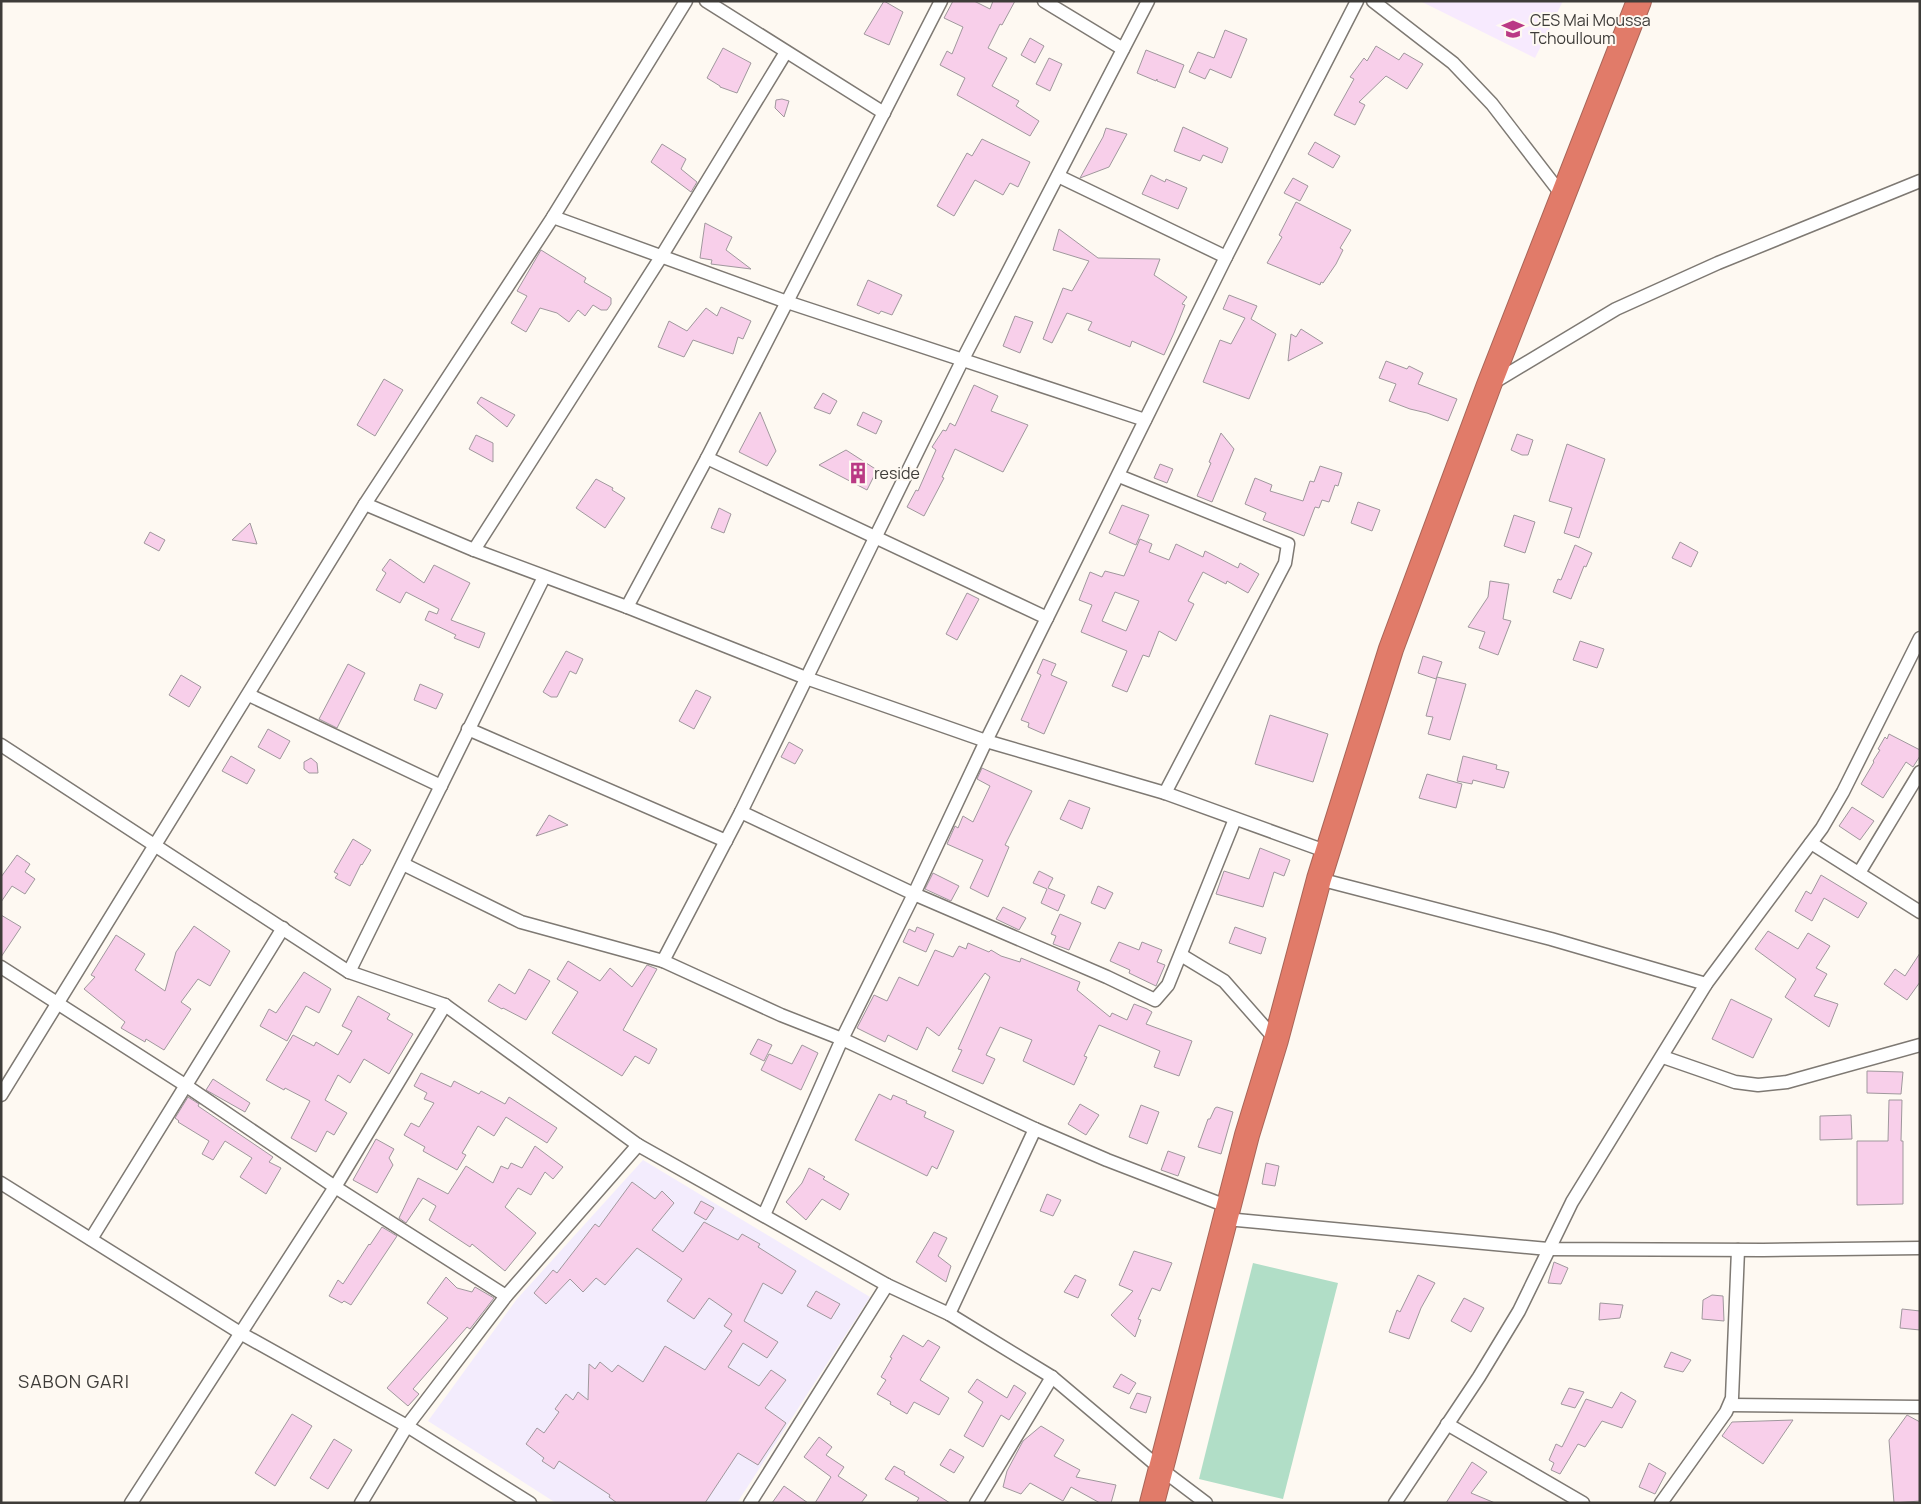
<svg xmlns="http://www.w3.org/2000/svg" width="1921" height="1504" font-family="Manrope,sans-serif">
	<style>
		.commercial { fill: #f3ecfd }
		.education { fill: #f7eafe }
		.green { fill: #b1dec7 }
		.building { fill: #f8cfea; stroke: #a0989d; fill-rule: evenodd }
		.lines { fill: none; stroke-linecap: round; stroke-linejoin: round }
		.street-casing { stroke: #7e7973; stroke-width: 15 }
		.highway-casing { stroke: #a86558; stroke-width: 26 }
		.street { stroke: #fff; stroke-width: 12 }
		.highway { stroke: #e17b69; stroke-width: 24 }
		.labels { text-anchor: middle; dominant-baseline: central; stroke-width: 4; stroke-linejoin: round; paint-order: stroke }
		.poi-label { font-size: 16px; fill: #3e3c39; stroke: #fef9f2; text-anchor: start }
		.neighbourhood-label { font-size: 18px; letter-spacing: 1px; fill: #3e3c39; stroke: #fef9f2 }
	</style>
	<rect width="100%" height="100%" fill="#fef9f2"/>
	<path class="commercial" d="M643,1160L870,1297L737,1503H556L428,1421L517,1299Z"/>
	<path class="education" d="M1420,1H1563L1535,58Z"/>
	<path class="green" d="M1253,1263L1338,1283L1283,1499L1199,1479Z"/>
	<g class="building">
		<path d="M884,1L903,12L889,45L864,34Z"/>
		<path d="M953,1H974L990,9L993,1H1015L1002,25L1000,24L988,48L1007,58L992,86L1019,101L1016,106L1039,121L1030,136L957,95L965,78L940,65L947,51L952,54L963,27L944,18Z"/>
		<path d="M1225,30L1247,39L1231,78L1210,69L1205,79L1189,72L1198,52L1214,58Z"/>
		<path d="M1030,38L1044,46L1035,63L1021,55Z"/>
		<path d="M1376,46L1399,60L1404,53L1423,64L1407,89L1386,76L1359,102L1365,105L1355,125L1334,115L1354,79L1350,77L1364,58L1367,61Z"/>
		<path d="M723,48L751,63L737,93L720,87V86L707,78Z"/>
		<path d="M1146,50L1184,65L1175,88L1157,81V79L1156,81L1137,73Z"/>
		<path d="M1049,58L1062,64L1050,91L1036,84Z"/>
		<path d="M782,99L789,101L784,117L775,108L776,100Z"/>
		<path d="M1183,127L1228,148L1222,163L1203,155L1200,161L1174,151Z"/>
		<path d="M1106,128L1127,134L1109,167L1080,178L1103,137Z"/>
		<path d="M982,139L1030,162L1018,187L1010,183L1003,195L975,180L954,216L937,206L967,153L972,156Z"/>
		<path d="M1315,142L1340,156L1333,168L1308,154Z"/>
		<path d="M662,144L686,159L681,169L697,182L691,192L651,162Z"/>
		<path d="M1151,175L1165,182L1166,179L1187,188L1178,209L1142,194Z"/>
		<path d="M1293,178L1308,186L1300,201L1284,193Z"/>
		<path d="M1296,202L1351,230L1340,248L1343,250L1336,264L1323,283L1321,282L1320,285L1267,263L1282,237L1279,235Z"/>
		<path d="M705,223L732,237L726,250L751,269L711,264L712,260L700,258Z"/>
		<path d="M1059,229L1098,258L1160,259L1154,275L1187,297L1182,304L1185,305L1174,333L1164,355L1132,341L1130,347L1088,330L1092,322L1067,313L1052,343L1043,339L1063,288L1072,291L1089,261L1053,250Z"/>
		<path d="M541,250L586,278L584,282L611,298V304L607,310H601L593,305L585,316L578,310L569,322L557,313L540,308L526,332L511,323L527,296L517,291Z"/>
		<path d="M868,280L902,295L892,315L881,311L879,314L857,305Z"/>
		<path d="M1229,295L1257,306L1251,319L1276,334L1249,399L1203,382L1220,340L1231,344L1245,318L1223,309Z"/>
		<path d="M721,307L751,321L743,339L738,337L733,354L693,340L684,357L658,347L669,321L687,331L706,308L717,316Z"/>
		<path d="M1015,316L1033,322L1020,353L1003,346Z"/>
		<path d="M1301,329L1323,343L1288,361L1291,334L1296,337Z"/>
		<path d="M1386,361L1407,369L1409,366L1423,373L1418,384L1457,399L1448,421L1427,413L1410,409L1389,401L1396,384L1379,378Z"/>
		<path d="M384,379L403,390L375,436L357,425Z"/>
		<path d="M974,385L998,396L991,411L1028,425L1003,472L955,449L942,477L944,478L924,516L907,507L916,490L918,491L936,450L932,447L943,430L946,431L950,423L955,426Z"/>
		<path d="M823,393L837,401L830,414L814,408Z"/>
		<path d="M481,397L515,415L507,427L477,403Z"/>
		<path d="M760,412L776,451L767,466L739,452Z"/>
		<path d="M863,412L882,421L876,434L857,425Z"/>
		<path d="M1221,433L1234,449L1212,502L1197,496L1211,463L1209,462Z"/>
		<path d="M1517,434L1533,440L1528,455H1522L1511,450Z"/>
		<path d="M476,435L493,443V462L469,449Z"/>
		<path d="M1567,444L1605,459L1579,538L1564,533L1572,508L1549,501Z"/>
		<path d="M846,450L877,470L867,490L819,465Z"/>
		<path d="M1160,464L1173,469L1167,483L1154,478Z"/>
		<path d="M1320,466L1342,473L1338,486L1335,485L1329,502L1322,500L1319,508L1315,507L1304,536L1263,520L1266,513L1245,504L1255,478L1272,485L1270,491L1303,501L1310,481L1314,482Z"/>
		<path d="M596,479L613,488L612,490L625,498L605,528L576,508Z"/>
		<path d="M1358,502L1380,510L1372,531L1351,523Z"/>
		<path d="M1122,505L1149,515L1136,545L1109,533Z"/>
		<path d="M719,508L731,514L724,533L711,528Z"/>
		<path d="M1514,515L1535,522L1525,553L1504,546Z"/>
		<path d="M250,523L257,544L232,540Z"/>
		<path d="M150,532L165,540L159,551L144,543Z"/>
		<path d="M1140,539L1152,544L1149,552L1169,560L1176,544L1203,557L1205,551L1238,568L1240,563L1259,574L1248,593L1227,581L1226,584L1203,572L1188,601L1194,604L1176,641L1159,631L1149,657L1143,655L1127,692L1112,686L1127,651L1081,632L1092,605L1079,600L1090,572L1102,577L1105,571L1124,576ZM1115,592L1139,601L1126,631L1102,621Z"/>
		<path d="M1680,542L1698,552L1691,567L1672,558Z"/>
		<path d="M1575,545L1592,553L1586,567L1584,566L1571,599L1553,592L1558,579L1561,580Z"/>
		<path d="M390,559L424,583L434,565L470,583L451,620L485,633L479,648L454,638L456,635L425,620L429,611L437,614L439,609L406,592L400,603L376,590L386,573L382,570Z"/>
		<path d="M1490,581L1509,584L1503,619L1511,621L1498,655L1479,648L1485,632L1468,627L1488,597Z"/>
		<path d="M967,593L979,599L957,640L946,634Z"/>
		<path d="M1580,641L1604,649L1597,668L1573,660Z"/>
		<path d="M566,651L583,659L576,674L570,671L557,697H551L543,692Z"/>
		<path d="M1423,656L1442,662L1436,679L1418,673Z"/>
		<path d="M1043,659L1056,664L1051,675L1067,682L1044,734L1028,727L1029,723L1021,720L1041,675L1037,673Z"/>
		<path d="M348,664L365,673L337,728L319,719Z"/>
		<path d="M181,675L201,687L189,707L169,695Z"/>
		<path d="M1437,677L1466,684L1450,740L1428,734L1433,717L1426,716Z"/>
		<path d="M420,684L443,694L436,709L414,700Z"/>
		<path d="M696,690L711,697L694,729L679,721Z"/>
		<path d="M1270,715L1328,734L1313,782L1255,764Z"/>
		<path d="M268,729L290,741L280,759L258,747Z"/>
		<path d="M1889,734L1920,750V756L1913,767L1906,762L1883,798L1861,784L1874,762L1873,761L1880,750L1878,749L1885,737L1887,739Z"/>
		<path d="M789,742L803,750L795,764L781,757Z"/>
		<path d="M231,756L255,770L247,784L222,771Z"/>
		<path d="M1463,756L1497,765L1496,769L1509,772L1504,788L1473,780L1472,784L1457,781Z"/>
		<path d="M311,758L317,763L318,773H309L304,769V762Z"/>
		<path d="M982,768L1032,791L1005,845L1009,847L988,897L970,888L983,860L947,844L955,826L958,828L963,816L973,822L990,786L977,779Z"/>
		<path d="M1427,774L1462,784L1456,808L1419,798Z"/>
		<path d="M1069,800L1090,808L1082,829L1060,819Z"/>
		<path d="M1852,807L1874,821L1860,840L1839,826Z"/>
		<path d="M549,815L568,825L536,836Z"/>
		<path d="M353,839L371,850L362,865L361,864L350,886L335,878L338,874L334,872Z"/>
		<path d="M1260,848L1290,860L1284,876L1274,872L1263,907L1216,894L1224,871L1249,879Z"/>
		<path d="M17,855L30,864L25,872L35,879L25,894L12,886L1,902V877Z"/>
		<path d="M1039,871L1053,878L1048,888L1065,895L1058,911L1041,903L1047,889L1033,883Z"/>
		<path d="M933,873L959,886L951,901L925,889Z"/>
		<path d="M1821,875L1867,903L1858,918L1824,898L1812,921L1795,911L1806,891L1811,894Z"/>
		<path d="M1098,886L1113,893L1105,909L1091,903Z"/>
		<path d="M1003,907L1026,918L1019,930L996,919Z"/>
		<path d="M1060,914L1081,923L1069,950L1053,944L1056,936L1051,934Z"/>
		<path d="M1,915L21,927L1,957Z"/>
		<path d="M194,926L230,951L210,986L198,979L181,1002L191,1009L164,1050L146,1039L145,1042L121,1028L125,1022L84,989L95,977L91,975L116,935L145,954L135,970L165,991L176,952Z"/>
		<path d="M917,927L934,934L926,952L903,942L909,929L915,932Z"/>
		<path d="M1235,927L1266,938L1261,954L1229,943Z"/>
		<path d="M1768,931L1798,949L1808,933L1830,946L1816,968L1827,974L1814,996L1838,1004L1829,1027L1785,997L1796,979L1755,949Z"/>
		<path d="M1119,942L1139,950L1142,942L1162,950L1157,962L1165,965L1156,986L1129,973L1130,970L1110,961Z"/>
		<path d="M968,943L989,952L991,950L1001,956L1020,962L1021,958L1080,982L1077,990L1110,1017L1112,1013L1127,1020L1134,1004L1147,1009L1152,1012L1146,1024L1192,1041L1179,1076L1154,1067L1160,1051L1099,1025L1084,1056L1087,1057L1074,1085L1023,1061L1032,1040L1000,1027L986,1055L995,1059L983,1084L952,1071L962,1050L958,1049L990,977L985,973L939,1036L927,1027L917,1050L888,1035L885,1042L857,1028L874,995L887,1001L899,977L918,986L935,950L953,957L959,946L966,949Z"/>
		<path d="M1920,953V982L1907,1000L1884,984L1895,969L1905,976Z"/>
		<path d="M568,961L600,981L610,968L632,987L647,965L657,969L623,1030L657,1049L649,1064L635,1056L622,1076L552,1033L578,992L557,979Z"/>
		<path d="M529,969L550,981L526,1020L503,1008L502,1009L488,1001L499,984L515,994Z"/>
		<path d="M304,972L331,989L319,1013L306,1006L287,1041L260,1026L269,1009L276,1013Z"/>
		<path d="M358,996L390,1014L387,1019L413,1034L389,1074L364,1059L350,1083L338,1075L325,1100L347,1113L334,1135L327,1131L316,1152L291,1138L310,1101L285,1088L284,1090L266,1080L293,1035L314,1046L316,1042L338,1055L352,1031L342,1026Z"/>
		<path d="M1731,999L1772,1019L1753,1058L1712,1039Z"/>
		<path d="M758,1039L772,1045L764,1061L750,1054Z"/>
		<path d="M802,1045L818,1053L801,1090L761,1070L769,1054L792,1064Z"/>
		<path d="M1867,1071L1903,1072L1901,1094L1867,1093Z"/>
		<path d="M421,1073L451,1087L454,1081L479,1094L481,1091L505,1104L509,1097L557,1128L547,1143L506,1117L494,1136L478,1126L462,1153L466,1155L457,1170L423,1151L425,1147L404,1135L411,1123L419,1127L434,1103L424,1099L427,1093L414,1086Z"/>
		<path d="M213,1079L250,1103L245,1112L206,1090Z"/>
		<path d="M879,1094L891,1100L893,1095L907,1101L906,1103L926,1112L924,1117L954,1131L937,1169L932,1166L927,1176L855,1140Z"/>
		<path d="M188,1097L199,1104L198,1106L273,1157L269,1162L281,1168L266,1194L240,1177L252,1158L225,1141L213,1160L202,1154L209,1141L178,1122L179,1121L175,1118Z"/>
		<path d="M1889,1100H1902L1901,1141H1903V1204L1857,1205V1141H1888Z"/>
		<path d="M1080,1104L1099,1115L1086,1135L1068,1124Z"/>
		<path d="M1141,1105L1159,1112L1147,1144L1129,1137Z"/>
		<path d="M1217,1107L1233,1112L1221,1154L1198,1147L1208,1119H1210L1215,1108Z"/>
		<path d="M1851,1115L1852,1139L1820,1140V1116Z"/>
		<path d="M376,1139L394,1149L389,1158L393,1165L377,1193L353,1180Z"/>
		<path d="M535,1146L563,1167L553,1179L545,1172L531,1195L518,1188L505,1207L536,1233L505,1271L472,1244L470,1247L429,1220L436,1206L423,1198L406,1223L399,1218L418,1178L448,1194L466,1166L493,1183L501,1166L508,1169L511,1163L522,1168Z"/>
		<path d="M1168,1151L1185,1157L1178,1176L1161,1170Z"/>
		<path d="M1266,1163L1279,1166L1275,1186L1262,1184Z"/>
		<path d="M809,1168L825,1177L823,1179L849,1194L840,1210L822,1199L806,1220L786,1202L802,1183Z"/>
		<path d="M632,1182L655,1199L662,1191L674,1203L652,1230L683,1252L704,1222L738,1240L742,1234L760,1244L758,1247L796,1271L782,1294L763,1283L744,1321L778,1342L767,1358L743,1343L728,1367L759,1386L771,1370L786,1380L765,1408L786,1423L758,1465L738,1453L705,1503H617L609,1497L610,1495L559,1461L554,1469L542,1461L544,1458L526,1444L537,1428L544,1433L559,1412L555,1409L566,1394L573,1400L578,1392L588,1400L589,1364L595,1369L600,1362L612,1372L618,1365L643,1382L665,1346L705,1370L732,1331L724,1326L732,1314L709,1298L694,1319L667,1301L682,1279L637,1248L605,1285L596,1278L583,1292L570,1279L546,1304L534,1293L553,1270L557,1273L595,1224L599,1227Z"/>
		<path d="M1047,1194L1061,1200L1053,1216L1040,1211Z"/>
		<path d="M701,1201L714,1208L706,1220L694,1213Z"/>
		<path d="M382,1227L397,1236L351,1305L344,1301L342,1303L329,1296L338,1280L343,1284L369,1244L370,1245Z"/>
		<path d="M934,1232L947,1238L938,1256L951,1266L946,1282L916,1262Z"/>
		<path d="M1134,1251L1172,1263L1160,1291L1152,1288L1138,1319L1141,1320L1135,1337L1111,1315L1133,1291L1119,1285Z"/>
		<path d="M1554,1262L1568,1268L1561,1284L1548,1283Z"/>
		<path d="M1075,1275L1086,1280L1078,1298L1064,1292Z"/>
		<path d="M1418,1275L1435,1283L1421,1308L1409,1339L1389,1332L1397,1310L1400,1312Z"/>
		<path d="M446,1277L457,1288L472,1292L475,1287L494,1298L470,1329L467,1327L413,1389L419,1394L408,1406L387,1388L448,1318L427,1303Z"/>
		<path d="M816,1291L840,1304L831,1319L807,1306Z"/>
		<path d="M1712,1295L1723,1296L1724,1321L1702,1319L1703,1300Z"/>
		<path d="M1464,1298L1484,1308L1471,1332L1451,1321Z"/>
		<path d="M1600,1303L1623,1305L1620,1318L1599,1320Z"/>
		<path d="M1902,1309L1920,1311V1330L1900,1328Z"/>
		<path d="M903,1335L923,1347L928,1340L940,1347L920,1380L949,1398L939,1415L914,1402L907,1414L890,1404L891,1402L877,1394L886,1380L881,1377L892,1358L890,1357Z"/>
		<path d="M1671,1352L1691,1360L1683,1372L1664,1367Z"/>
		<path d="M1121,1374L1136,1383L1129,1394L1113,1387Z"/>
		<path d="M977,1379L1007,1398L1014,1385L1026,1393L1009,1420L1001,1415L983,1447L964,1436L983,1402L968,1392Z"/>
		<path d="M1569,1388L1584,1392L1575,1408L1561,1404Z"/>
		<path d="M1621,1392L1636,1401L1622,1428L1602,1421L1585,1447L1578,1444L1560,1474L1551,1470L1554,1463L1549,1460L1556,1444L1562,1447L1586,1399L1612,1408Z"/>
		<path d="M1137,1393L1151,1397L1146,1413L1130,1408Z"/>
		<path d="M292,1414L312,1426L275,1486L255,1473Z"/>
		<path d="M1907,1415L1920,1422V1501L1894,1503L1889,1440Z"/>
		<path d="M1793,1420L1763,1464L1722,1436L1732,1422Z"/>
		<path d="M1041,1426L1064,1440L1054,1456L1080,1470L1076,1477L1116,1485L1111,1503H1100L1071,1487L1063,1501L1030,1483L1021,1494L1003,1487L1007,1471L1023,1441Z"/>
		<path d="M819,1437L832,1447L826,1455L844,1467L838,1476L867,1495L861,1503H815L831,1477L804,1457Z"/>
		<path d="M334,1439L352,1450L328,1489L310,1478Z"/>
		<path d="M950,1449L964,1457L954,1473L940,1465Z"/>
		<path d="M1472,1462L1487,1472L1471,1493L1495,1503H1446Z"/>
		<path d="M1649,1463L1666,1473L1655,1494L1639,1487Z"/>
		<path d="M894,1466L905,1472L904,1474L950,1503H916L919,1498L885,1479Z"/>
		<path d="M784,1486L808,1503H772Z"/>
	</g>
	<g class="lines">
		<g class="street-casing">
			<g id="street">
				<path d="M706,1L884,113"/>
				<path d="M1044,1L1123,49"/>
				<path d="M1373,1L1453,63L1492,104L1562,195"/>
				<path d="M1058,176L1226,257"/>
				<path d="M553,217L787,302L1145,420"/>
				<path d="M1491,384L1616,309L1718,263L1920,181"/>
				<path d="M707,458L1047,618"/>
				<path d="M1119,476L1288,544L1285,563L1165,793"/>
				<path d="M365,504L474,550L627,607L806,678L986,741L1165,793L1328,852"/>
				<path d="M474,550L661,257L786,52"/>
				<path d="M627,607L707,458L941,1"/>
				<path d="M249,695L441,786"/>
				<path d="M468,729L726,841"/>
				<path d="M1,745L349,972L445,1005L638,1145L887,1285L949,1314L1052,1377L1161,1469L1206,1503"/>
				<path d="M741,812L914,894L1107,977L1155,1000L1168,985L1235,819"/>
				<path d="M1811,843L1920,912"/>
				<path d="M403,864L521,922L663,961L781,1015L842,1039L1035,1129L1107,1160L1229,1207"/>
				<path d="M1859,873L1920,772"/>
				<path d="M1319,879L1551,939L1706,984"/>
				<path d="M1181,955L1224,981L1276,1040"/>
				<path d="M663,961L741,812L875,538L963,359L1148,1"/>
				<path d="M1,967L185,1085L335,1187L506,1296"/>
				<path d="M349,972L544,577"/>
				<path d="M1663,1057L1735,1082L1758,1085L1787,1082L1920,1045"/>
				<path d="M1,1095L365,504L553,217L686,1"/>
				<path d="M1,1183L242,1334L407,1426L530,1503"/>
				<path d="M764,1215L842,1039L914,894L986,741L1226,257L1357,1"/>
				<path d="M1226,1219L1548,1249L1763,1250L1920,1248"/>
				<path d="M91,1239L283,928"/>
				<path d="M949,1314L1035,1129"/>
				<path d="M1730,1405L1920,1407"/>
				<path d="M1447,1424L1583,1503"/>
				<path d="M131,1503L335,1187L445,1005"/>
				<path d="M361,1503L407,1426L506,1296L638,1145"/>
				<path d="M750,1503L887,1285"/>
				<path d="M976,1503L1052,1377"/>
				<path d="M1395,1503L1479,1377L1519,1311L1572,1202L1706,984L1822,828L1843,792L1920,638"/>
				<path d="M1661,1503L1726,1412L1732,1398L1738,1250"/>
			</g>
		</g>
		<g class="highway-casing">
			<path id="highway" d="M1152,1503L1247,1135L1276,1040L1319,879L1391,649L1489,385L1639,1"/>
		</g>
		<use href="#street" class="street"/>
		<use href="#highway" class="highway"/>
	</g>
	<defs>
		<g id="school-bare" transform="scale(1.725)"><path d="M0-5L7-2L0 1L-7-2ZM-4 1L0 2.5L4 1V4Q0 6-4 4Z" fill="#ba3a85" stroke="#fef9f2" stroke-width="2.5" paint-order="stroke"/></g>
		<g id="building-bare" transform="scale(1.725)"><path d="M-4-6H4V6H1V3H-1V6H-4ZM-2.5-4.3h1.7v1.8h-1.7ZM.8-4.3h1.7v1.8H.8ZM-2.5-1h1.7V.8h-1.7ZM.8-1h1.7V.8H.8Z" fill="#ba3a85" stroke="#fef9f2" stroke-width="2.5" paint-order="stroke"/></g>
	</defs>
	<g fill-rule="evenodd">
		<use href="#school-bare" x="1513" y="29"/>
		<use href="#building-bare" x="858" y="473"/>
	</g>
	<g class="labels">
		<g class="poi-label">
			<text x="1530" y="20">CES Mai Moussa<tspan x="1530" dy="18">Tchoulloum</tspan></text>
			<text x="874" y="473">reside</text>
		</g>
		<g class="neighbourhood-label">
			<text x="74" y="1381">SABON GARI</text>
		</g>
	</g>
	<rect width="1921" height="1504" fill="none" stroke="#3e3c39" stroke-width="5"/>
</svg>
